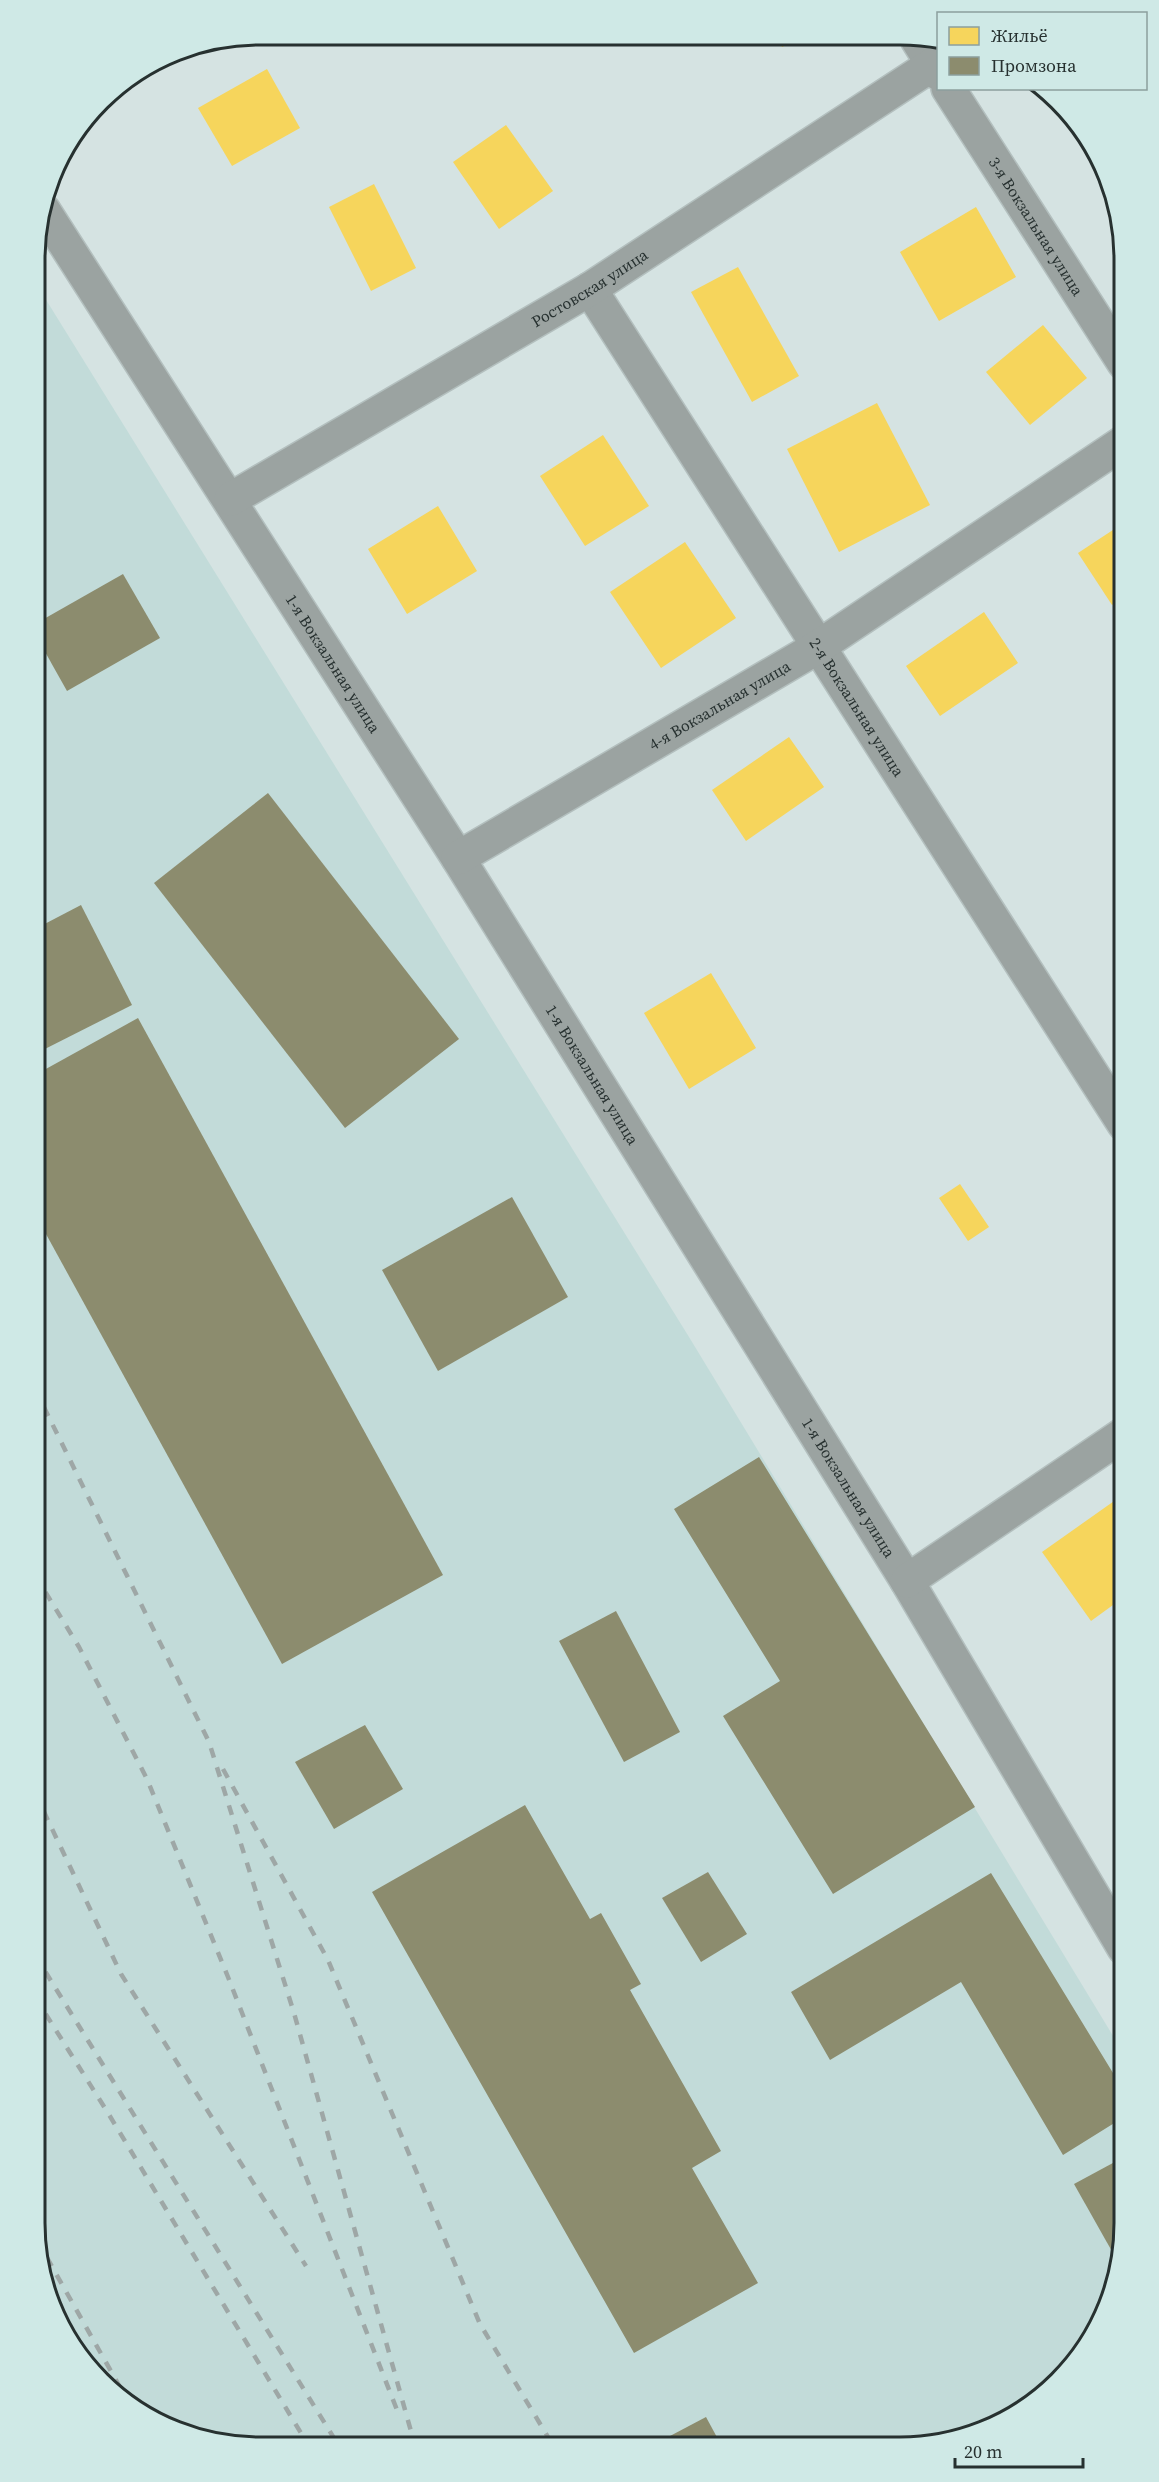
<svg xmlns="http://www.w3.org/2000/svg" width="1159" height="2482" font-family="'Source Serif 4',serif">
	<style>
		.built { fill: #c2dbd9 }
		.homes { fill: #f6d55c }
		.industry { fill: #8c8c6e }
		.lines { fill: none; stroke-linecap: round; stroke-linejoin: round }
		.street-casing { stroke: #b3bfbe; stroke-width: 36 }
		.street { stroke: #9ba3a1; stroke-width: 33 }
		.rail { stroke: #9ea7a6; stroke-width: 4.5; stroke-dasharray: 10 10; stroke-linecap: butt }
		.labels { text-anchor: middle; dominant-baseline: central; stroke-width: 6; stroke-linejoin: round; paint-order: stroke }
		.street-label { font-size: 16px; fill: #273130; stroke: #cfe9e6 }
		.rim { fill: none; stroke: #273130; stroke-width: 3 }
	</style>
	<rect width="100%" height="100%" fill="#d5e3e2"/>
	<path class="built" d="M35,282L689,1337L1124,2054V2238L1108,2309L1078,2360L1025,2410L959,2440L215,2443L160,2425L111,2392L72,2348L42,2282L35,2223Z"/>
	<g class="homes">
		<path d="M778,38H801L782,47Z"/>
		<path d="M267,69L300,128L232,166L198,108Z"/>
		<path d="M506,125L553,191L499,229L453,162Z"/>
		<path d="M374,184L416,268L371,291L329,207Z"/>
		<path d="M976,207L1016,277L939,321L900,252Z"/>
		<path d="M738,267L799,376L752,402L691,292Z"/>
		<path d="M1043,325L1087,378L1030,425L986,372Z"/>
		<path d="M877,403L930,505L839,552L787,449Z"/>
		<path d="M603,435L649,506L585,546L540,476Z"/>
		<path d="M438,506L477,571L407,614L368,549Z"/>
		<path d="M1122,524L1124,528V596L1112,605L1078,553Z"/>
		<path d="M685,542L736,618L661,668L610,592Z"/>
		<path d="M984,612L1018,663L940,716L906,666Z"/>
		<path d="M789,737L824,787L746,841L712,790Z"/>
		<path d="M711,973L756,1048L689,1089L644,1013Z"/>
		<path d="M960,1184L989,1227L968,1241L939,1198Z"/>
		<path d="M1117,1499L1124,1509V1597L1091,1621L1042,1552Z"/>
	</g>
	<g class="industry">
		<path d="M123,574L160,638L67,691L35,634V624Z"/>
		<path d="M268,793L459,1039L345,1128L154,883Z"/>
		<path d="M81,905L132,1005L35,1054V929Z"/>
		<path d="M138,1018L443,1575L282,1664L35,1214V1075Z"/>
		<path d="M512,1197L568,1297L438,1371L382,1270Z"/>
		<path d="M759,1457L975,1807L833,1894L723,1716L780,1681L674,1509Z"/>
		<path d="M616,1611L680,1732L624,1762L559,1641Z"/>
		<path d="M365,1725L403,1789L334,1829L295,1762Z"/>
		<path d="M525,1805L590,1919L601,1913L641,1984L630,1990L721,2151L692,2168L758,2283L634,2353L372,1892Z"/>
		<path d="M708,1872L747,1934L701,1962L662,1898Z"/>
		<path d="M991,1873L1124,2091V2117L1063,2155L961,1982L830,2060L791,1992Z"/>
		<path d="M1124,2157V2238L1118,2262L1074,2184Z"/>
		<path d="M706,2417L719,2441H672L670,2436Z"/>
	</g>
	<g class="lines">
		<g class="street-casing">
			<g id="street">
				<path d="M917,39L938,73"/>
				<path id="s1" d="M948,88L1124,363"/>
				<path id="s2" d="M44,211L458,858L907,1581L1124,1948"/>
				<path id="s3" d="M590,289L1124,1124"/>
				<path id="s4" d="M231,499L590,289L938,61"/>
				<path id="s5" d="M458,858L818,647L1124,442"/>
				<path d="M907,1581L1124,1434"/>
			</g>
		</g>
		<use href="#street" class="street"/>
		<g class="rail">
			<path d="M35,1389L209,1742L294,2013L414,2442"/>
			<path d="M35,1575L79,1647L147,1779L228,1977L397,2410"/>
			<path d="M223,1769L328,1960L480,2324L551,2442"/>
			<path d="M35,1793L121,1974L306,2266"/>
			<path d="M35,1955L337,2443"/>
			<path d="M35,1997L108,2113L307,2443"/>
			<path d="M37,2240L130,2405"/>
		</g>
	</g>
	<g class="labels">
		<g class="street-label">
			<text stroke="none"><textPath href="#s1" startOffset="164">3-я Вокзальная улица</textPath></text>
			<text stroke="none"><textPath href="#s4" startOffset="416">Ростовская улица</textPath></text>
			<text stroke="none"><textPath href="#s2" startOffset="537">1-я Вокзальная улица</textPath></text>
			<text stroke="none"><textPath href="#s5" startOffset="303">4-я Вокзальная улица</textPath></text>
			<text stroke="none"><textPath href="#s3" startOffset="496">2-я Вокзальная улица</textPath></text>
			<text stroke="none"><textPath href="#s2" startOffset="1023">1-я Вокзальная улица</textPath></text>
			<text stroke="none"><textPath href="#s2" startOffset="1509">1-я Вокзальная улица</textPath></text>
		</g>
	</g>
	<path d="M0 0H1159V2482H0ZM259 45H900A214 214 0 0 1 1114 259V2223A214 214 0 0 1 900 2437H259A214 214 0 0 1 45 2223V259A214 214 0 0 1 259 45Z" fill="#cfe9e6" fill-rule="evenodd"/>
	<path class="rim" d="M259 45H900A214 214 0 0 1 1114 259V2223A214 214 0 0 1 900 2437H259A214 214 0 0 1 45 2223V259A214 214 0 0 1 259 45Z"/>
	<rect x="937" y="12" width="210" height="78" fill="#cfe9e6" stroke="#8c9f9d" stroke-width="1.5"/>
	<rect x="949" y="27" width="30" height="18" fill="#f6d55c" stroke="#8c9f9d" stroke-width="1.5"/>
	<text x="991" y="42" font-size="18" fill="#273130">Жильё</text>
	<rect x="949" y="57" width="30" height="18" fill="#8c8c6e" stroke="#8c9f9d" stroke-width="1.5"/>
	<text x="991" y="72" font-size="18" fill="#273130">Промзона</text>
	<path d="M955 2458v9h128v-9" fill="none" stroke="#273130" stroke-width="3"/>
	<text x="964" y="2458" font-size="18" fill="#273130" stroke="#cfe9e6" stroke-width="4.5" paint-order="stroke">20 m</text>
</svg>
